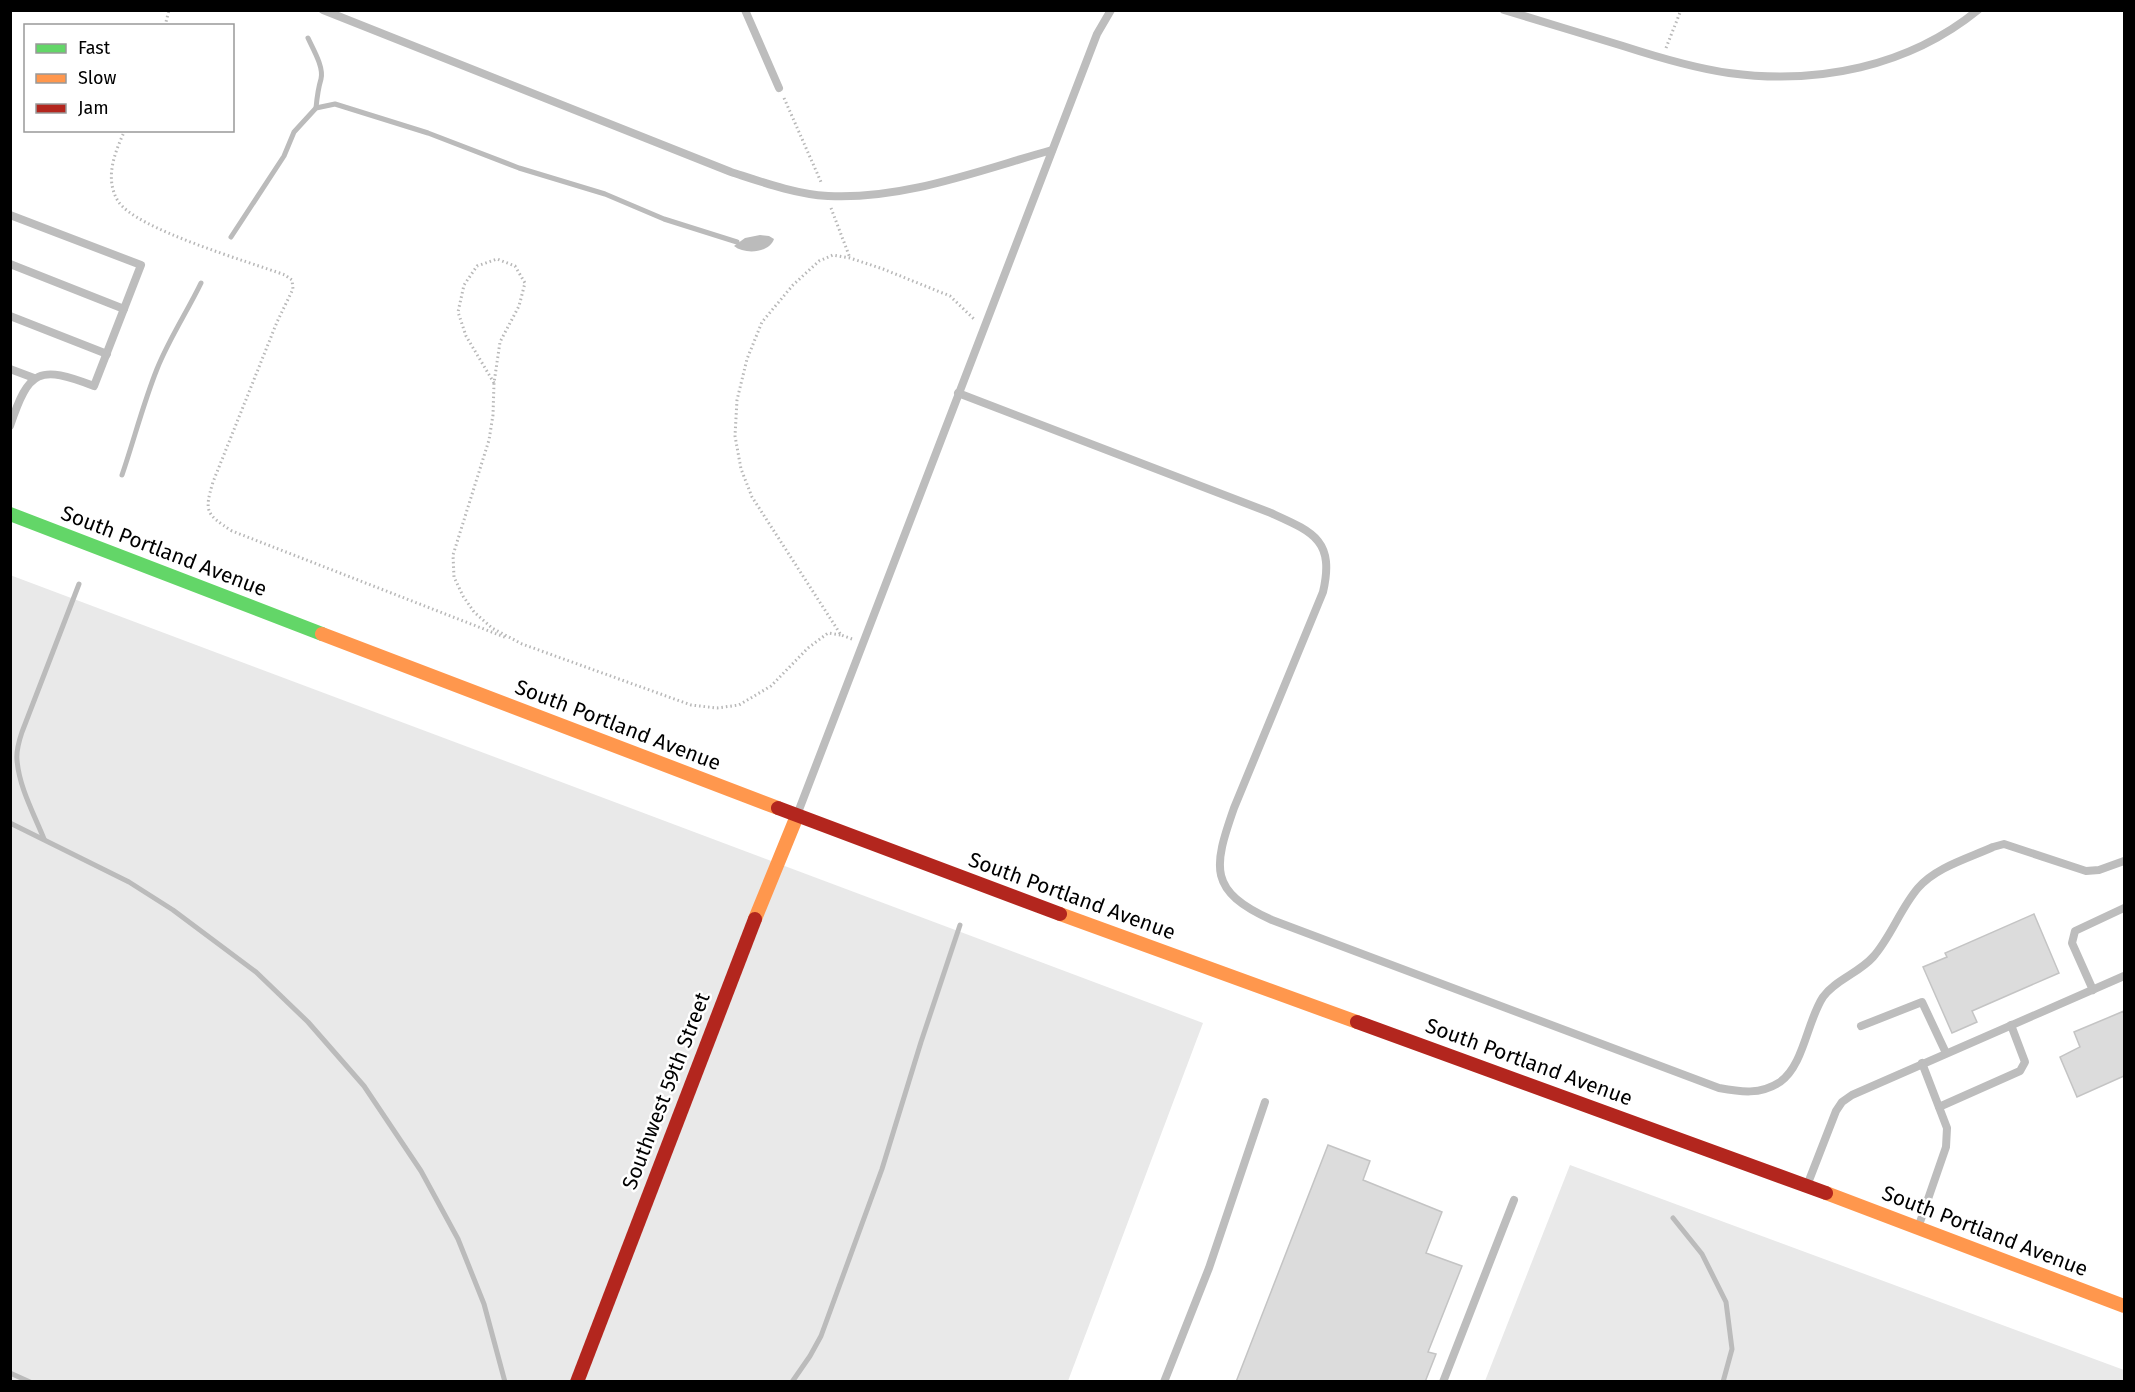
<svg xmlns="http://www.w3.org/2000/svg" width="2135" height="1392" font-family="'Fira Sans',sans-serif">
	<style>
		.green { fill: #e9e9e9 }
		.water { fill: #bbb }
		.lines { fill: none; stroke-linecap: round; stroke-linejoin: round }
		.stream { stroke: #bbb; stroke-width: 5 }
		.building { fill: #dcdcdc; stroke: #c4c4c4; stroke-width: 1.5 }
		.path { stroke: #b8b8b8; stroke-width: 3; stroke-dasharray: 1.5 3; stroke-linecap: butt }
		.lane { stroke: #bdbdbd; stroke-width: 8 }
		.fast { stroke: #63d668; stroke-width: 14 }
		.slow { stroke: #ff974d; stroke-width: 14 }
		.jam { stroke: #b3261e; stroke-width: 14 }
		.labels { text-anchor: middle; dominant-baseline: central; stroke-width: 5; stroke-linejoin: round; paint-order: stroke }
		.street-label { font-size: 21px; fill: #000; stroke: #fff }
	</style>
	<rect width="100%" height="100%" fill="#fff"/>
	<g class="green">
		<path d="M10,575L1203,1023L1068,1381H11Z"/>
		<path d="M1570,1165L2124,1370V1381H1485Z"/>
	</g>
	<path class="water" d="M760,235L769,236L774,239C769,253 745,255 734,246L745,238Z"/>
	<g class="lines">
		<g class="stream">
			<path d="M308,38C313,49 324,67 321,79C318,89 317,97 316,108"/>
			<path d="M231,237L284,156L294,132L316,108L335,104L428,133L519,168L605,194L664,219L737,242"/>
			<path d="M122,475C134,440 143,404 157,369C169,339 187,312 201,283"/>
			<path d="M10,823L129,882L173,910L256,972L308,1022L364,1086L421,1171L458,1239L484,1304L505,1382"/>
			<path d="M44,839C34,814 19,787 17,760C16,751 19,741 22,732L79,584"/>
			<path d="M1673,1218L1702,1254L1726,1302L1732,1349L1723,1382"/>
			<path d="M10,1373L30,1382"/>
			<path d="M792,1382L810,1356L821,1336L882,1169L921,1042L960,925"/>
		</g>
	</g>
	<g class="building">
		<path d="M2034,914L2059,973L1972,1011L1977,1022L1952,1033L1923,967L1947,957L1945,953Z"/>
		<path d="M2124,1011V1076L2077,1097L2060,1057L2080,1047L2074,1032Z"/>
		<path d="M1328,1145L1370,1161L1363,1180L1442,1212L1426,1253L1462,1266L1428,1352L1436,1354L1425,1382H1236Z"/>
	</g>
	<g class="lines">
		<g class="path">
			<path d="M165,26L169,10"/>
			<path d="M1666,48L1681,10"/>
			<path d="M784,98L821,182"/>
			<path d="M125,130C115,152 104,178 118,201C135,229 250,262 285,275L292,280L293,289L277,322L213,482C204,512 206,514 232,531L507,638"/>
			<path d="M831,208L850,258"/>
			<path d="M494,383L466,336L458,312L464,285L477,266L497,259L515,266L525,283L519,306L500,342L494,383L493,415L489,440L453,555L454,577L463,596L474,612L492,628L522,644L691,705L717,708L739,705L771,686L808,648L828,633L841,635"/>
			<path d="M852,639L841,635L752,497L741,469L735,436L737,400L747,359L762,322L793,285L819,261L833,255L850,258L883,269L950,296L974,319"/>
		</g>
		<g class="lane">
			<path d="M323,10L731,172C762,182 795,194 828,196C904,200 980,170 1052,150"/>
			<path d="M745,10L779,88"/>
			<path d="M1504,10C1544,22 1583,34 1623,46C1657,57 1693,68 1729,73C1817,85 1908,67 1978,10"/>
			<path d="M10,215L141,265L94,386C39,365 29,369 10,426"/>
			<path d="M10,264L124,309"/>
			<path d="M10,316L107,354"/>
			<path d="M10,369L34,378"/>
			<path d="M958,393L1271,513C1313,532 1335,540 1323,592L1234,808C1213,868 1208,891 1272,920L1719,1088C1741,1092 1760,1095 1780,1082C1804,1065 1807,1021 1823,997C1835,980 1859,973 1873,957C1891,937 1900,909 1918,888C1936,867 1969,858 1993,847L2004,844L2086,871L2099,870L2124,861"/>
			<path d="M797,815L1097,34L1111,10"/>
			<path d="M2093,990L2072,943L2075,931L2124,908"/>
			<path d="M1861,1026L1922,1002L1946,1053"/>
			<path d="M1939,1107L2020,1071L2025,1062L2011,1025"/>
			<path d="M1808,1183L1836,1111L1842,1102L1852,1095L2124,976"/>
			<path d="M1919,1225L1946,1147L1947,1128L1922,1063"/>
			<path d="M1164,1382L1209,1268L1265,1102"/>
			<path d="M1443,1382L1514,1200"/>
		</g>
		<path class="fast" d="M10,514L322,634"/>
		<g class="slow">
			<path d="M322,634L778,808"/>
			<path d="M1060,914L1357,1022"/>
			<path d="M755,919L797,816"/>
			<path d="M1826,1193L2124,1306"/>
		</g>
		<g class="jam">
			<path d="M778,808L1060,914"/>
			<path d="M1357,1022L1826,1193"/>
			<path d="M577,1382L755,919"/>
		</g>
	</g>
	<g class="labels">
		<g class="street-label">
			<text transform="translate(164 551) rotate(21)">South Portland Avenue</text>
			<text transform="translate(618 725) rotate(21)">South Portland Avenue</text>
			<text transform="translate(1072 896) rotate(20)">South Portland Avenue</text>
			<text transform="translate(1529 1062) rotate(20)">South Portland Avenue</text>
			<text transform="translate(666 1091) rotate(-69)">Southwest 59th Street</text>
			<text transform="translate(1985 1231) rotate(21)">South Portland Avenue</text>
		</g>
	</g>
	<rect width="2135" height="1392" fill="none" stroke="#000000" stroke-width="24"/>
	<rect x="24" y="24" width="210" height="108" fill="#ffffff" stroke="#999999" stroke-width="1.5"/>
	<rect x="36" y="44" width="30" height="9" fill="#63d668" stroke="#999999" stroke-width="1.5"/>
	<text x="78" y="54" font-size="18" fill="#000000">Fast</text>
	<rect x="36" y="74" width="30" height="9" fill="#ff974d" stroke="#999999" stroke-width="1.5"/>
	<text x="78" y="84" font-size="18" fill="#000000">Slow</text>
	<rect x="36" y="104" width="30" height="9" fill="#b3261e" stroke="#999999" stroke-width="1.5"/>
	<text x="78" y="114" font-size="18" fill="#000000">Jam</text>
</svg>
